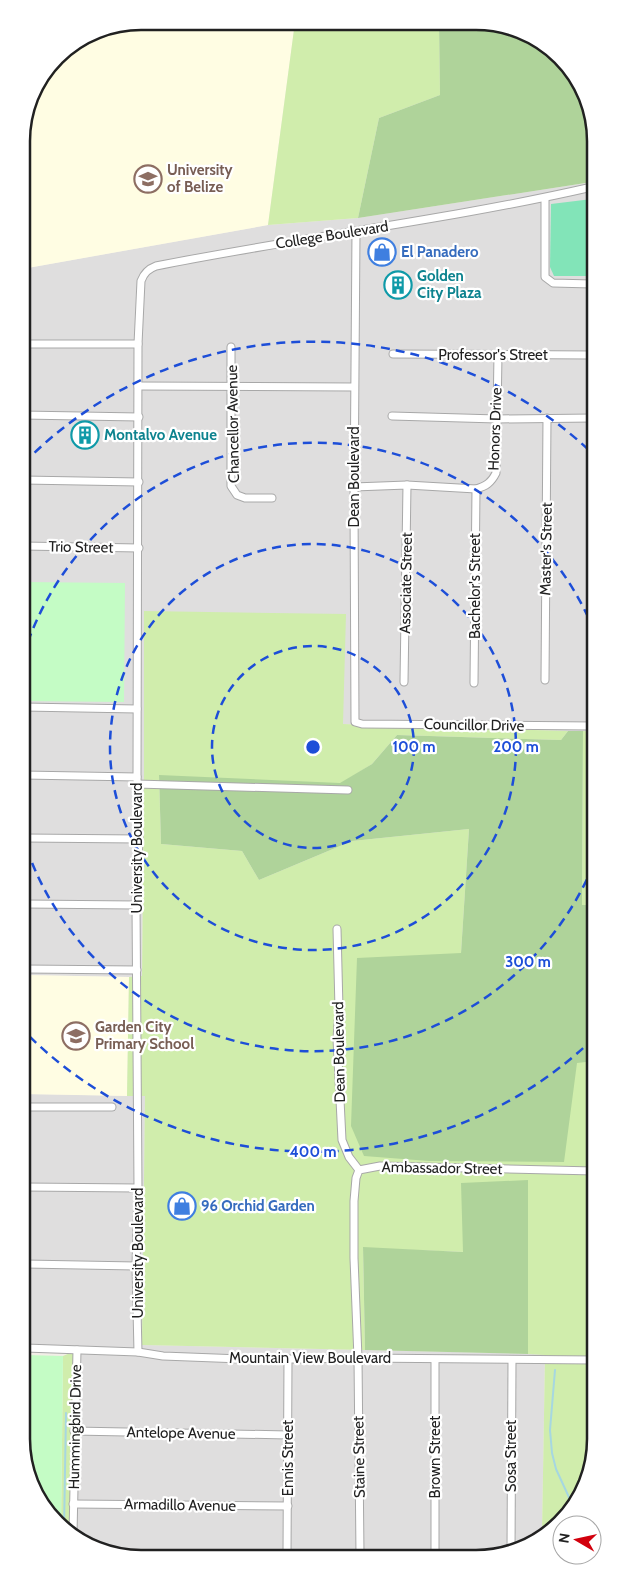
<svg xmlns="http://www.w3.org/2000/svg" width="617" height="1580" font-family="Cabin,sans-serif">
	<style>
		.residential { fill: #dfdede }
		.education { fill: #fffde3 }
		.grass { fill: #d0edac }
		.forest { fill: #afd39a }
		.park { fill: #c4fcc5 }
		.pitch { fill: #82e4b8 }
		.lines { fill: none; stroke-linecap: round; stroke-linejoin: round }
		.stream { stroke: #a6d7e1; stroke-width: 2 }
		.minor-casing { stroke: #a8a8a8; stroke-width: 9 }
		.minor { stroke: #fff; stroke-width: 7 }
		.ring { fill: none; stroke: #1d4ed8; stroke-width: 2.5; stroke-dasharray: 9 6 }
		.labels { text-anchor: middle; dominant-baseline: central; stroke-width: 4.5; stroke-linejoin: round; paint-order: stroke }
		.education-label { font-size: 15px; font-weight: bold; fill: #785e54; stroke: #fff; text-anchor: start }
		.street-label { font-size: 15px; fill: #212121; stroke: #fff }
		.shop-label { font-size: 15px; font-weight: bold; fill: #366cbe; stroke: #fff; text-anchor: start }
		.culture-label { font-size: 15px; font-weight: bold; fill: #0d838f; stroke: #fff; text-anchor: start }
		.rim { fill: none; stroke: #212121; stroke-width: 2.5 }
		.centre { fill: #1d4ed8; stroke: #fff; stroke-width: 2.5 }
		.ring-label { font-size: 15px; text-anchor: middle; font-weight: bold; fill: #1d4ed8; stroke: #fff; stroke-width: 4.5; stroke-linejoin: round; paint-order: stroke }
	</style>
	<rect width="100%" height="100%" fill="#f2eee7"/>
	<g class="residential">
		<path d="M592,182L593,732L343,724L144,611V774L142,976L129,977L24,975L22,269L268,225L358,218Z"/>
		<path d="M24,1094L145,1096L143,1345L545,1354L542,1533L506,1555L118,1556L73,1534L77,1350L25,1348Z"/>
	</g>
	<g class="education">
		<path d="M141,21L295,22L268,225L22,269V133L34,89L62,51L96,30Z"/>
		<path d="M24,975L129,977L127,1096L24,1094Z"/>
	</g>
	<g class="grass">
		<path d="M295,22L439,23L440,95L379,118L358,218L268,225Z"/>
		<path d="M144,611L346,614L343,724L568,731L561,740L397,735L372,764L340,784L159,776L161,844L242,851L259,880L352,841L469,829L461,953L577,1062L594,1061L596,1446L587,1484L566,1518L542,1533L545,1355L528,1354V1180L464,1252L363,1248L365,1350L142,1345L145,1096H127L129,977L142,976L144,774Z"/>
		<path d="M583,731L593,732L594,905H582Z"/>
		<path d="M77,1350L73,1534L61,1527L63,1356Z"/>
	</g>
	<g class="forest">
		<path d="M439,23L499,24L555,51L592,111V182L358,218L379,118L440,95Z"/>
		<path d="M568,731H583L582,905H594V1061L577,1063L564,1162L429,1161L364,1156L351,1126L357,958L461,953L469,829L352,841L259,880L242,851L161,844L159,775L340,783L372,764L397,735L561,740Z"/>
		<path d="M528,1180V1354L365,1350L363,1247L463,1252L461,1183Z"/>
	</g>
	<g class="park">
		<path d="M23,582L125,583L124,702L23,701Z"/>
		<path d="M25,1355L63,1356L61,1527L25,1469Z"/>
	</g>
	<path class="pitch" d="M592,199V276H554L550,267L551,204Z"/>
	<g class="lines">
		<g class="stream">
			<path d="M555,1370L550,1430L552,1453L556,1469L573,1506"/>
			<path d="M64,1530L66,1413"/>
		</g>
		<g class="minor-casing">
			<g id="minor">
				<path d="M545,198V277L553,283L592,284"/>
				<path d="M356,232L354,501L355,722L362,724L593,726"/>
				<path d="M22,344H138"/>
				<path d="M231,347V486L237,495L245,498H272"/>
				<path d="M393,354L592,355"/>
				<path d="M138,386L354,387"/>
				<path d="M22,415L139,417"/>
				<path d="M392,416L497,419L593,418"/>
				<path d="M23,480L139,482"/>
				<path d="M354,487L407,485L476,489C486,486 491,483 496,473L498,355"/>
				<path d="M23,546L139,548"/>
				<path d="M545,680L547,418"/>
				<path d="M404,682L407,485"/>
				<path d="M474,683L476,489"/>
				<path d="M23,707L137,709"/>
				<path d="M23,775L137,777"/>
				<path d="M137,784L348,790"/>
				<path d="M24,838L139,839"/>
				<path d="M24,904L136,905"/>
				<path d="M337,929L339,1009L337,1039L342,1140L349,1157L359,1170"/>
				<path d="M24,969L137,970"/>
				<path d="M24,1107H112"/>
				<path d="M24,1187L138,1188"/>
				<path d="M25,1264L136,1266"/>
				<path d="M25,1348L138,1352L163,1356L241,1359H302L358,1358L595,1360"/>
				<path d="M138,1352L136,1266L138,1188L136,905L139,839L137,777L138,344L141,281C144,273 148,269 156,266C301,237 448,220 592,187"/>
				<path d="M74,1431L288,1435"/>
				<path d="M73,1504L288,1506"/>
				<path d="M73,1534L77,1350"/>
				<path d="M511,1552L512,1360"/>
				<path d="M360,1555L358,1358L354,1258V1201L356,1178L359,1170L380,1166L595,1171"/>
				<path d="M435,1555V1360"/>
				<path d="M287,1556L288,1359"/>
			</g>
		</g>
		<use href="#minor" class="minor"/>
	</g>
	<g class="ring">
		<circle cx="313" cy="747" r="101"/>
		<circle cx="313" cy="747" r="203"/>
		<path d="M593 866A304 304 0 0 1 24 841M23 656A304 304 0 0 1 593 628"/>
		<path d="M594 1038A405 405 0 0 1 24 1031M24 463A405 405 0 0 1 592 453"/>
	</g>
	<defs>
		<g id="university-ring" transform="scale(1.4375)"><circle r="9.5" fill="#fff" stroke="#8d6e63" stroke-width="1.5"/><path d="M0-5L7-2L0 1L-7-2ZM-4 1L0 2.5L4 1V4Q0 6-4 4Z" fill="#8d6e63"/></g>
		<g id="shop-ring" transform="scale(1.4375)"><circle r="9.5" fill="#fff" stroke="#3f7fe0" stroke-width="1.5"/><path d="M-5-2.5h2.3a2.7 3.5 0 0 1 5.4 0H5L5.5 6h-11ZM-1.5-2.5h3a1.5 2.3 0 0 0-3 0Z" fill="#3f7fe0"/></g>
		<g id="building-ring" transform="scale(1.4375)"><circle r="9.5" fill="#fff" stroke="#0f9aa8" stroke-width="1.5"/><path d="M-4-6H4V6H1V3H-1V6H-4ZM-2.5-4.3h1.7v1.8h-1.7ZM.8-4.3h1.7v1.8H.8ZM-2.5-1h1.7V.8h-1.7ZM.8-1h1.7V.8H.8Z" fill="#0f9aa8"/></g>
		<g id="school-ring" transform="scale(1.4375)"><circle r="9.5" fill="#fff" stroke="#8d6e63" stroke-width="1.5"/><path d="M0-5L7-2L0 1L-7-2ZM-4 1L0 2.5L4 1V4Q0 6-4 4Z" fill="#8d6e63"/></g>
	</defs>
	<g fill-rule="evenodd">
		<use href="#university-ring" x="148" y="179"/>
		<use href="#shop-ring" x="382" y="252"/>
		<use href="#building-ring" x="398" y="285"/>
		<use href="#building-ring" x="85" y="435"/>
		<use href="#school-ring" x="76" y="1036"/>
		<use href="#shop-ring" x="182" y="1206"/>
	</g>
	<g class="labels">
		<g class="education-label">
			<text x="167" y="170">University<tspan x="167" dy="17">of Belize</tspan></text>
			<text x="95" y="1027">Garden City<tspan x="95" dy="17">Primary School</tspan></text>
		</g>
		<g class="street-label">
			<text transform="translate(332 235) rotate(-9)">College Boulevard</text>
			<text x="493" y="355">Professor's Street</text>
			<text transform="translate(233 424) rotate(-91)">Chancellor Avenue</text>
			<text transform="translate(495 429) rotate(-88)">Honors Drive</text>
			<text transform="translate(354 477) rotate(-90)">Dean Boulevard</text>
			<text transform="translate(81 547) rotate(1)">Trio Street</text>
			<text transform="translate(546 549) rotate(-89)">Master's Street</text>
			<text transform="translate(406 583) rotate(-89)">Associate Street</text>
			<text transform="translate(475 586) rotate(-90)">Bachelor's Street</text>
			<text transform="translate(474 725) rotate(1)">Councillor Drive</text>
			<text transform="translate(137 848) rotate(-90)">University Boulevard</text>
			<text transform="translate(339 1052) rotate(-91)">Dean Boulevard</text>
			<text transform="translate(442 1168) rotate(1)">Ambassador Street</text>
			<text transform="translate(138 1253) rotate(-90)">University Boulevard</text>
			<text x="310" y="1358">Mountain View Boulevard</text>
			<text transform="translate(75 1427) rotate(-89)">Hummingbird Drive</text>
			<text transform="translate(181 1433) rotate(1)">Antelope Avenue</text>
			<text transform="translate(511 1456) rotate(-90)">Sosa Street</text>
			<text transform="translate(359 1457) rotate(-91)">Staine Street</text>
			<text transform="translate(435 1457) rotate(-90)">Brown Street</text>
			<text transform="translate(288 1458) rotate(-90)">Ennis Street</text>
			<text transform="translate(180 1505) rotate(1)">Armadillo Avenue</text>
		</g>
		<g class="shop-label">
			<text x="401" y="252">El Panadero</text>
			<text x="201" y="1206">96 Orchid Garden</text>
		</g>
		<g class="culture-label">
			<text x="417" y="276">Golden<tspan x="417" dy="17">City Plaza</tspan></text>
			<text x="104" y="435">Montalvo Avenue</text>
		</g>
	</g>
	<path d="M0 0H617V1580H0ZM141 30H476A111 111 0 0 1 587 141V1439A111 111 0 0 1 476 1550H141A111 111 0 0 1 30 1439V141A111 111 0 0 1 141 30Z" fill="#fff" fill-rule="evenodd"/>
	<path class="rim" d="M141 30H476A111 111 0 0 1 587 141V1439A111 111 0 0 1 476 1550H141A111 111 0 0 1 30 1439V141A111 111 0 0 1 141 30Z"/>
	<circle cx="313" cy="747" r="8" class="centre"/>
	<g class="ring-label">
		<text x="414" y="752">100 m</text>
		<text x="516" y="752">200 m</text>
		<text x="528" y="967">300 m</text>
		<text x="313" y="1157">400 m</text>
	</g>
	<g transform="translate(577 1540) rotate(279)"><circle r="24" fill="#ffffff" stroke="#a6a6a6"/>
	<path d="M0-4L9 19L0 12L-9 19Z" fill="#d2000d"/>
	<text y="-8" font-size="14" font-weight="bold" text-anchor="middle" fill="#212121">N</text>
	</g>
</svg>
